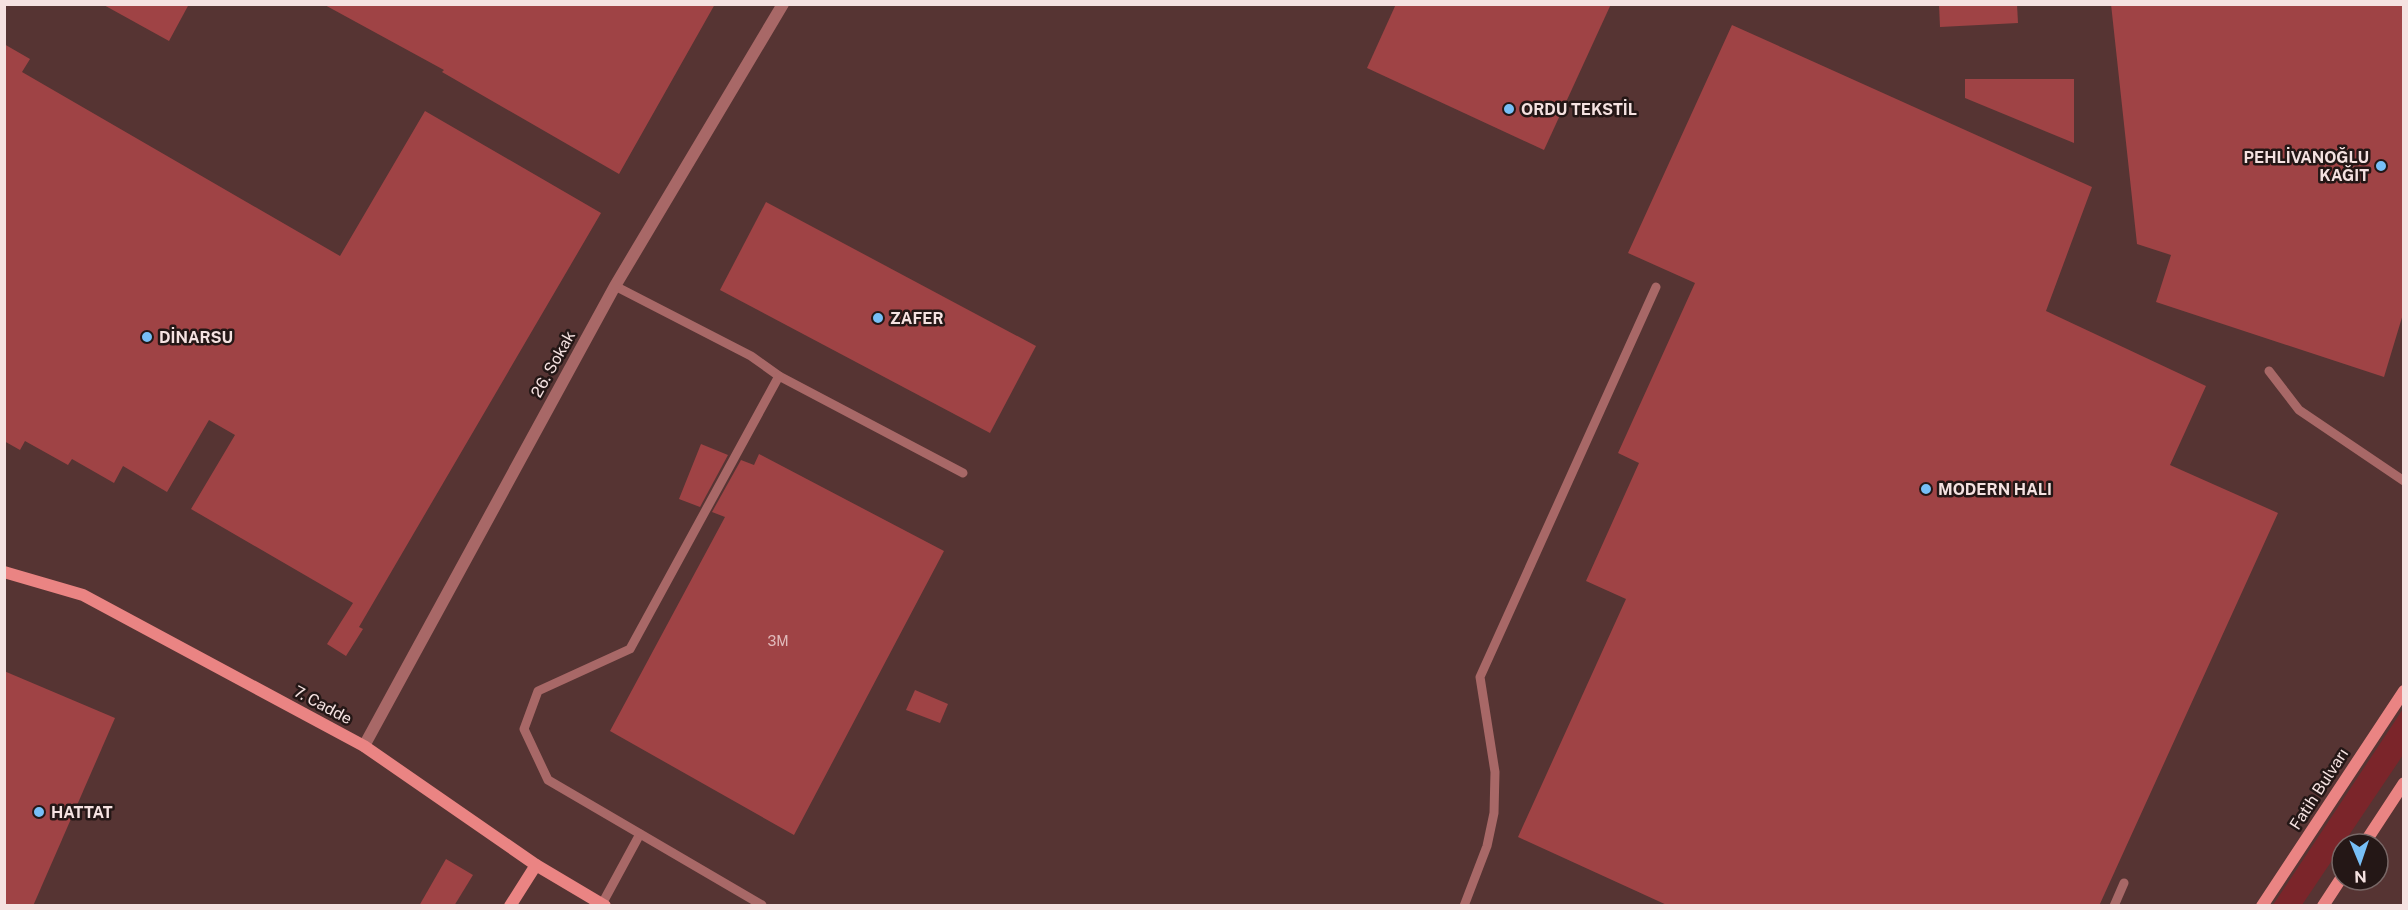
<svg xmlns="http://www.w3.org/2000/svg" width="2408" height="910" font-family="'Public Sans',sans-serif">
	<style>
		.built { fill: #563433; fill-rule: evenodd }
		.green { fill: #7b252a }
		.building { fill: #9f4345 }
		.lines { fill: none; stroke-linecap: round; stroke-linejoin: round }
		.lane { stroke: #a86867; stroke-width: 9 }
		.street { stroke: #a86867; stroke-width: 12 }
		.secondary { stroke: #ea8483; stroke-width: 12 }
		.poi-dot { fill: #77bff7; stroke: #241716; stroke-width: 2 }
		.labels { text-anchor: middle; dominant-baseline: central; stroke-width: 5; stroke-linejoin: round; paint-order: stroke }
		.number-label { font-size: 14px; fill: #e0baba }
		.poi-label { font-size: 16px; font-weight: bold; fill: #f5e2e1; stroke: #241716; text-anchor: start }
		.street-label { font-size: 16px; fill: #f5e2e1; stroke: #241716 }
	</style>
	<rect width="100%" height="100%" fill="#462a29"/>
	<path class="built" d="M5,5H2403V905L5,906ZM2342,844H2378V880H2342Z"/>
	<path class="green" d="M2403,709V755L2302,905H2273Z"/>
	<g class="building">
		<path d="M102,4H189L169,41Z"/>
		<path d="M323,4H715L619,174L442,72L444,70Z"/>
		<path d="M1396,4H1611L1544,150L1367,68Z"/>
		<path d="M1939,4H2017L2018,23L1940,27Z"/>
		<path d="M2111,4H2403V314L2384,377L2156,302L2171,255L2137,244Z"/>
		<path d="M1732,25L2092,187L2046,311L2206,386L2170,465L2278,513L2099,906H1669L1518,837L1626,599L1586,581L1639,463L1618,453L1695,283L1628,253Z"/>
		<path d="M4,44L30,59L22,72L340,256L425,111L601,213L359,627L363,629L346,656L327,644L353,603L191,509L235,435L209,420L167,492L123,466L114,483L72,459L68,465L25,441L20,450L4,441Z"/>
		<path d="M1965,79H2074V143L1965,98Z"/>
		<path d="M766,202L1036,346L990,433L720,290Z"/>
		<path d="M701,444L728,455L700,507L679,499Z"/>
		<path d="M759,454L944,551L794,835L610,731L725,517L712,512L741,460L754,465Z"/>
		<path d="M4,671L115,718L33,906H4Z"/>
		<path d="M915,690L948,704L940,723L906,710Z"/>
		<path d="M446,859L473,875L454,906H419Z"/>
	</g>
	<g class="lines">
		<g class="lane">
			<path d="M615,286L751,356L779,376L963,473"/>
			<path d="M2269,371L2299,410L2404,481"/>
			<path d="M602,904L640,834"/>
			<path d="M762,905L548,780L524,729L538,691L630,649L779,376"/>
			<path d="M1464,906L1487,846L1494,813L1495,772L1480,677L1656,287"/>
			<path d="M2114,906L2124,883"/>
		</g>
		<path class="street" d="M364,746L615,286L783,4"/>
		<g class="secondary">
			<path d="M4,572L83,595L364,746L536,865L605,906"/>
			<path d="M2364,844L2404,783"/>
			<path d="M510,906L536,865"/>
			<path d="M2262,906L2404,691"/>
			<path d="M2323,906L2342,877"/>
		</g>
	</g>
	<g class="poi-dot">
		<circle cx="1509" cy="109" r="6"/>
		<circle cx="2381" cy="166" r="6"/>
		<circle cx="878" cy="318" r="6"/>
		<circle cx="147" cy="337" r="6"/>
		<circle cx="1926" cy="489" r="6"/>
		<circle cx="39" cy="812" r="6"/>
	</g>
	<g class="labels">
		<g class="number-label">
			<text x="778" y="641">3M</text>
		</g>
		<g class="poi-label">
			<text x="1521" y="109">ORDU TEKSTİL</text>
			<text x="2369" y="157" text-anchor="end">PEHLİVANOĞLU<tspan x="2369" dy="18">KAĞIT</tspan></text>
			<text x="890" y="318">ZAFER</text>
			<text x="159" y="337">DİNARSU</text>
			<text x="1938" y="489">MODERN HALI</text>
			<text x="51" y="812">HATTAT</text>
		</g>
		<g class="street-label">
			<text transform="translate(553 364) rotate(-61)">26. Sokak</text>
			<text transform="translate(323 705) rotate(28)">7. Cadde</text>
			<text transform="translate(2319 789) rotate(-57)">Fatih Bulvarı</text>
		</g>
	</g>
	<rect width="2408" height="910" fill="none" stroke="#f5e2e1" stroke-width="12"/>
	<g transform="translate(2360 862) rotate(178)"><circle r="28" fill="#241716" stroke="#786867" stroke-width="1.5"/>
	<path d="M0-4.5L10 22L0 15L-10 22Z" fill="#77bff7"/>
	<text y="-9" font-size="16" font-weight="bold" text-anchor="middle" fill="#f5e2e1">N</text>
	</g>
</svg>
